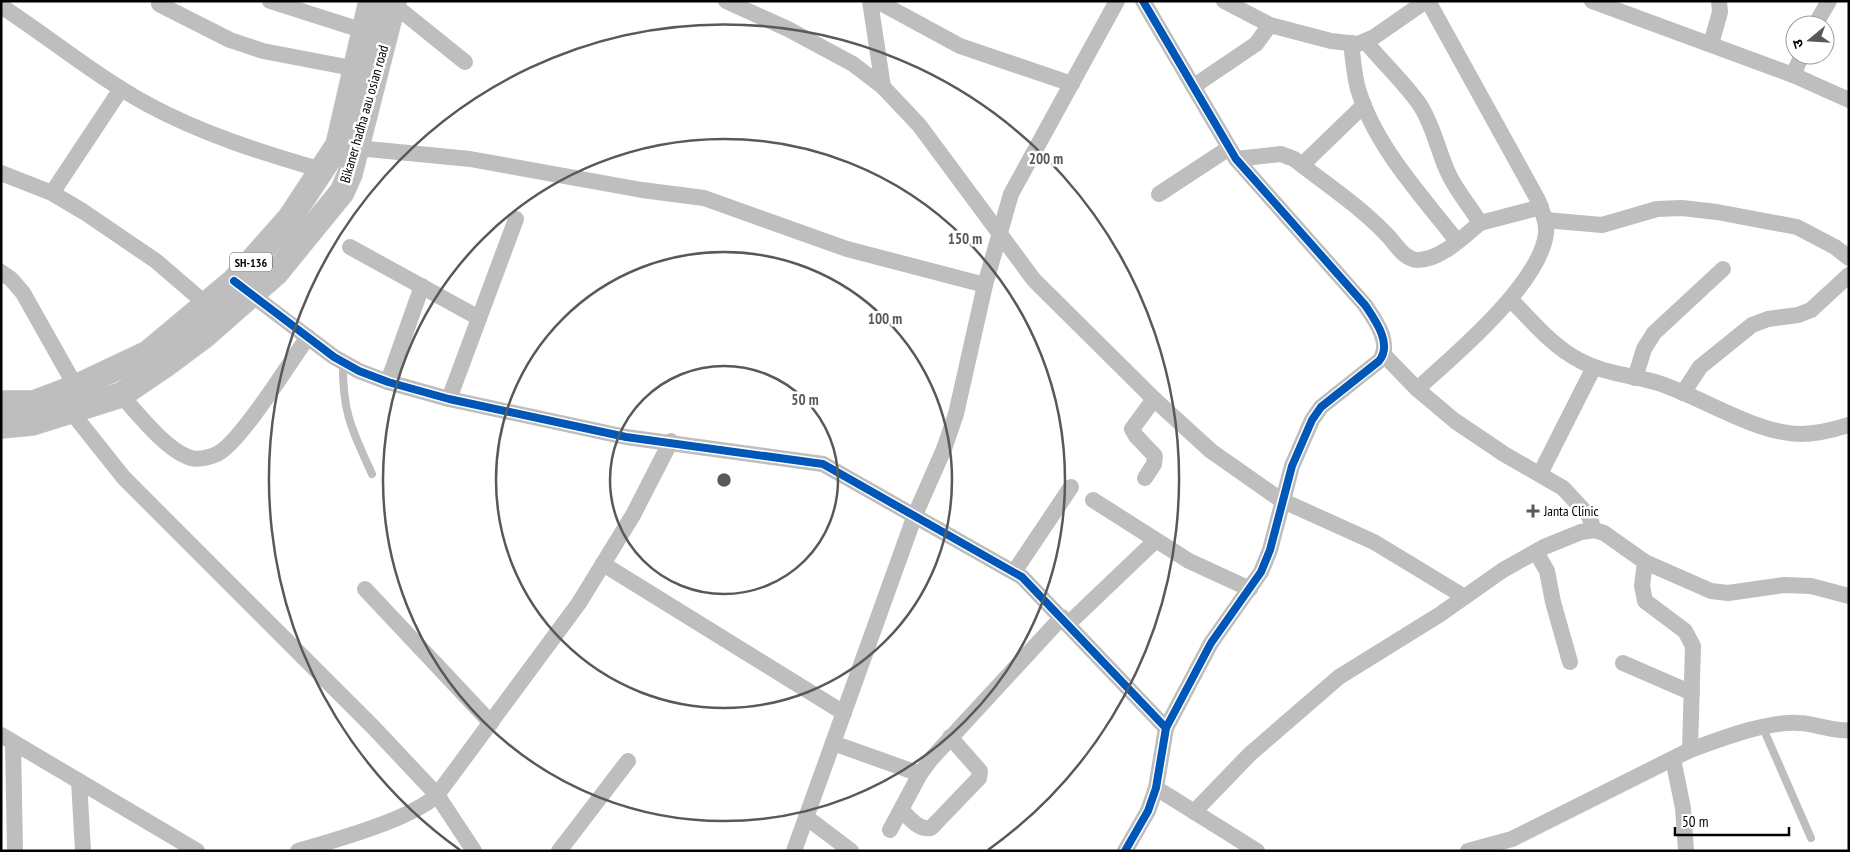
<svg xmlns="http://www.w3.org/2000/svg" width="1850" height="852" font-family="'PT Sans Narrow','Noto Sans Devanagari',sans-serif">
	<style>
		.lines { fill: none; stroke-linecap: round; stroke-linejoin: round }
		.primary-casing { stroke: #dbdbdb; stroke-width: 26 }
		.lane { stroke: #bebebe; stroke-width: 8 }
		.street { stroke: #bebebe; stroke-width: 16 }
		.primary { stroke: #bebebe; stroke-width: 25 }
		.cycleway-casing { stroke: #fff; stroke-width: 11 }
		.cycleway { stroke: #0057b8; stroke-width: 8 }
		.ring { fill: none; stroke: #595959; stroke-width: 2.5 }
		.poi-dot { fill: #595959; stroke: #fff; stroke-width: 2 }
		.labels { text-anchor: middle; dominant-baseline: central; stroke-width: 5; stroke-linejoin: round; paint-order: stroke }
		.shield { fill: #fff; stroke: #4c4c4c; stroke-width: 1 }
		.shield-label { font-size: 12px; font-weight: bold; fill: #000 }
		.street-label { font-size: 14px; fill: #000; stroke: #fff }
		.poi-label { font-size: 14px; fill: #000; stroke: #fff; text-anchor: start }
		.centre { fill: #595959; stroke: #fff; stroke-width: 2.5 }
		.ring-label { font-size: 15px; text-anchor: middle; font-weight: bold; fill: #595959; stroke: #fff; stroke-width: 5; stroke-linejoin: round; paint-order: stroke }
	</style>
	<rect width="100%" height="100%" fill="#fff"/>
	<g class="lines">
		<g class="primary-casing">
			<g id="primary">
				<path d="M1,403H34L76,387L148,353L234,281L290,218L338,145L371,1"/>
				<path d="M1,426L32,423L121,395L165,365L204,336L276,273L342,192L350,174L394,1"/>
			</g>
		</g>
		<g class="lane">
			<path d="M343,362C342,412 352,430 372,474"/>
			<path d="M1763,728L1811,838"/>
		</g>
		<g class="street">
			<path d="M270,1L364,31"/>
			<path d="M726,1L788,29L853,64L883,87L919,125L1034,280L1154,399L1211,451L1281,500L1374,542L1463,596"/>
			<path d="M870,1L883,87"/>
			<path d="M877,1L960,46L1072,84"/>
			<path d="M1224,1L1270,25L1331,41L1358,44L1374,37L1426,1"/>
			<path d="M1592,1L1793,75L1849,100"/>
			<path d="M159,4L230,40L263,51L357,69"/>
			<path d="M393,4L465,62"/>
			<path d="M1,6C50,38 96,76 147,104C202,134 263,153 322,170"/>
			<path d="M1815,25L1829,1"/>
			<path d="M1365,41C1382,62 1404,82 1420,105C1433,125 1437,147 1446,168C1454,189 1469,204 1480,223L1541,207"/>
			<path d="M1351,43C1353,58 1354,75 1358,89C1375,146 1421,195 1457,241"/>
			<path d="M1711,44L1720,12L1719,1"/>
			<path d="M1793,75L1802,55"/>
			<path d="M1194,86L1256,44L1270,25"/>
			<path d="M347,147L470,159L642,190L704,198L847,249L985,285"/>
			<path d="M1236,159L1281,154L1294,159C1327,185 1360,206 1389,237C1397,246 1405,260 1418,260C1441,260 1464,236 1480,223"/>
			<path d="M1302,165L1364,105"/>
			<path d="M1,173L52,193L84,212L156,261L206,304"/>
			<path d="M52,193L121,89"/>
			<path d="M1159,194L1229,148"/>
			<path d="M1545,220L1602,225L1657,209L1682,208L1717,212L1797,227L1835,247L1849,258"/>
			<path d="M350,247L479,318"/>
			<path d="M1,272L11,279L23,293L76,387"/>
			<path d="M244,289L334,357L359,371L388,382L449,399L626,437L823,464L1022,577L1166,728"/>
			<path d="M1511,300C1532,321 1552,346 1579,360C1602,373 1630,375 1655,382C1699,395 1755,434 1801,434C1817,434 1833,430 1849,425"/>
			<path d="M1384,355L1417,389L1455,421L1504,454L1563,488L1589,516L1594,530"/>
			<path d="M1635,378L1644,349L1654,333L1723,269"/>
			<path d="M388,382L422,286"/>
			<path d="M1417,389C1454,356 1541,283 1546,233C1547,221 1542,211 1538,200L1428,1"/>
			<path d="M1683,393L1700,367L1752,325L1768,319L1798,315L1811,310L1849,275"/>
			<path d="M121,395C137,413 167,451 191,458C199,460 210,457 217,454C240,443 290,362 308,337"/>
			<path d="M449,399L516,219"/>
			<path d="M65,404L124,478L374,728L437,795L474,851"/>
			<path d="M1540,474L1594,367"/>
			<path d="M1145,478L1154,464L1155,456L1136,436L1132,429L1154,399"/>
			<path d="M1093,500L1189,561L1250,589"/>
			<path d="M1536,552L1547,571L1553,602L1570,662"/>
			<path d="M1645,562L1642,586L1645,601L1685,631L1693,646L1690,750"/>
			<path d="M603,564L844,713"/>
			<path d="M1014,572L1071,487"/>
			<path d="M365,589L491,723"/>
			<path d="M1068,624L1155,541"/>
			<path d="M1623,663L1692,693"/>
			<path d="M1,735L197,851"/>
			<path d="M13,742L15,851"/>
			<path d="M833,743L920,774"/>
			<path d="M1673,759L1683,808L1686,851"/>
			<path d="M79,781L83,851"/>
			<path d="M1156,788L1257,851"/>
			<path d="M901,810C910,818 918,830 931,828L979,778L980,771L950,737"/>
			<path d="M1194,812L1250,754L1339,677L1439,615L1503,570L1544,547L1581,532L1594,530L1604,533L1645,562L1711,591L1728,593L1784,585L1811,586L1849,596"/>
			<path d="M806,817L851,851"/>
			<path d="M890,830L920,774L932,758L1062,617"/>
			<path d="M298,851C333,841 412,819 437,795L579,603L633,515L671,441"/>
			<path d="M559,851L628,761"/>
			<path d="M794,851L915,515L944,449L956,414L985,285L1011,194L1117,1"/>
			<path d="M1125,851L1148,811L1156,788L1166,728L1211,643L1261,572L1270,550L1292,466L1312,420L1321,407L1379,361C1393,344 1375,320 1365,305L1236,159L1143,1"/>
			<path d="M1468,851L1512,839L1690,750C1721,739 1766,721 1799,723C1815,723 1832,732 1849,730"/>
		</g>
		<use href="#primary" class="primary"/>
		<g class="cycleway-casing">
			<g id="cycleway">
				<path d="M234,281L334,357L359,371L388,382L449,399L626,437L823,464L1022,577L1166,728"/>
				<path d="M1125,851L1148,811L1156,788L1166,728L1211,643L1261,572L1270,550L1292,466L1312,420L1321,407L1379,361C1393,344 1375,320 1365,305L1236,159L1143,1"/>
			</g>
		</g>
		<use href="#cycleway" class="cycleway"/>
	</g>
	<g class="ring">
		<circle cx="724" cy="480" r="114"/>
		<circle cx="724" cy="480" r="228"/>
		<circle cx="724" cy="480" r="341"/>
		<path d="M460 850A455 455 0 1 1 988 850"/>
	</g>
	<path class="poi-dot" d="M1530.5 503.5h5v5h5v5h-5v5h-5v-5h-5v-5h5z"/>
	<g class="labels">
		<rect class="shield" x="230" y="252.5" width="42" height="19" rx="4"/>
		<g class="shield-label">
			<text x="251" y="262">SH-136</text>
		</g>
		<g class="street-label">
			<text transform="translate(364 114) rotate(-74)">Bikaner hadha aau osian road</text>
		</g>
		<g class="poi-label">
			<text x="1544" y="511">Janta Clinic</text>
		</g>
	</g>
	<circle cx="724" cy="480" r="8" class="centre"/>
	<g class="ring-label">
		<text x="1046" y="164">200 m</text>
		<text x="965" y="244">150 m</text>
		<text x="885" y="324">100 m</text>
		<text x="805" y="405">50 m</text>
	</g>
	<rect width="1850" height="852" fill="none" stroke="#000000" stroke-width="5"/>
	<g transform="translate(1810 40) rotate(252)"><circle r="24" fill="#ffffff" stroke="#999999"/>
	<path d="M0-4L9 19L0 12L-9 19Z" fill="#595959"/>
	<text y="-8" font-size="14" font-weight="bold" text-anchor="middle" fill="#000000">उ</text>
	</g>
	<path d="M1675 827v8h114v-8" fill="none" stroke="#000000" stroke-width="2.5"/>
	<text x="1682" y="827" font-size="15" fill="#000000" stroke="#ffffff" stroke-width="4" paint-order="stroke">50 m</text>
</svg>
